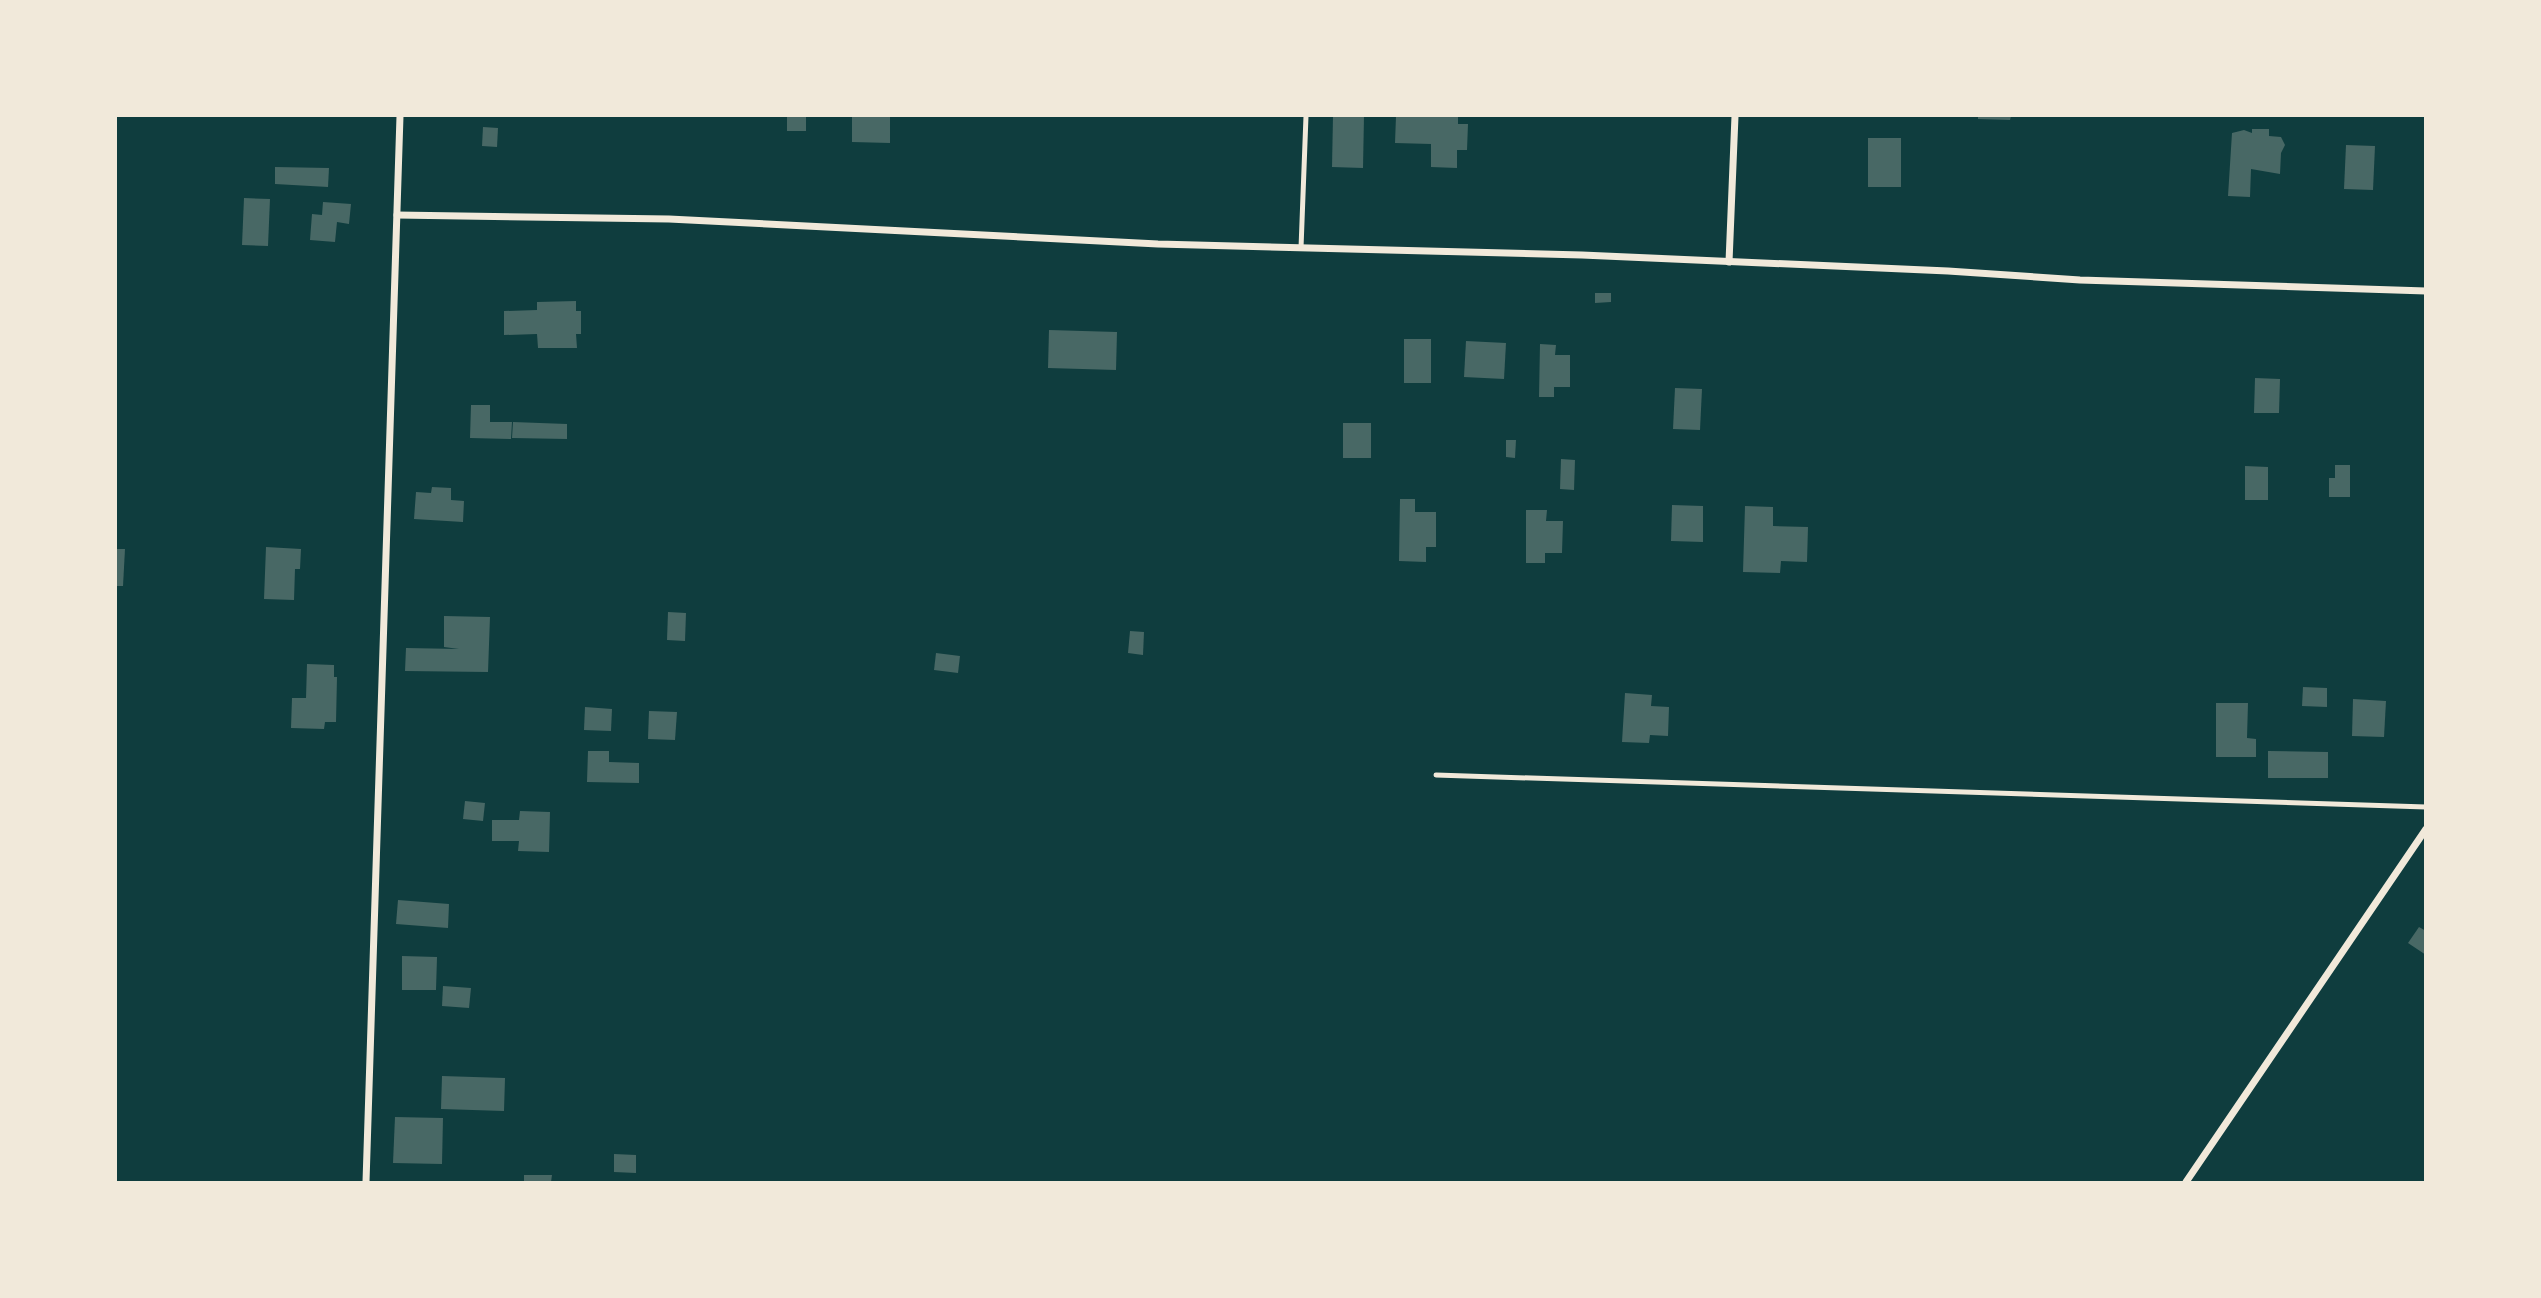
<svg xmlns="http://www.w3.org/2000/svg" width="2541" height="1298" font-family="Mulish,sans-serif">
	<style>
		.building { fill: #486865 }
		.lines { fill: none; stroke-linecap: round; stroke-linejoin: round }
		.service { stroke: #f1e9da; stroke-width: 5 }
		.minor { stroke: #f1e9da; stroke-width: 7 }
	</style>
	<rect width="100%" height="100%" fill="#0f3d3e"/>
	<g class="building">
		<rect x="787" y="116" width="19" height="15"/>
		<path d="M852,116H890V143L852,142Z"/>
		<path d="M1333,116H1364L1363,168L1332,167Z"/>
		<path d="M1396,116H1458V124H1468L1467,150H1457V168L1431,167V144L1395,143Z"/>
		<path d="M1978,116H2011L2010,120L1978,119Z"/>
		<path d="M483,127L498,128L497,147L482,146Z"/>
		<path d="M2252,129H2269V136L2281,137L2285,145L2281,153L2280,174L2251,169L2250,197L2228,196L2232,133L2244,130L2252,133Z"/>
		<rect x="1868" y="138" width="33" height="49"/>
		<path d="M2346,145L2375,146L2373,190L2344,189Z"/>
		<path d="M275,167L329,168L328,187L275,184Z"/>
		<path d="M244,198L270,199L268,246L242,245Z"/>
		<path d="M323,202L351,204L349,224L337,222L335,242L310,240L312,214L322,215Z"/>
		<path d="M1595,293H1611V302L1595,303Z"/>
		<path d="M576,301V311H581V334H576L577,348H538L537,334L504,335V311L537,310V302Z"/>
		<path d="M1049,330L1117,332L1116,370L1048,368Z"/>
		<rect x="1404" y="339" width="27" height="44"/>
		<path d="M1466,341L1506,343L1504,379L1464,377Z"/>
		<path d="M1540,344L1556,345L1555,355H1570V387H1554V397H1539Z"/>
		<path d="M2255,378L2280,379L2279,413H2254Z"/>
		<path d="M1675,388L1702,389L1700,430L1673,429Z"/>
		<path d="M471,405H490V422H512L511,439L470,438Z"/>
		<path d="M513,422L567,424V439L512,438Z"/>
		<rect x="1343" y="423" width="28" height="35"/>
		<path d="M1506,440H1516L1515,458L1506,457Z"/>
		<path d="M1561,459L1575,460L1574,490L1560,489Z"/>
		<path d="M2335,465H2350V497H2329V478H2335Z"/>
		<path d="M2245,466L2268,467V500H2245Z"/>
		<path d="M432,487L451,488V500L464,501L463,522L414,519L416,492L431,493Z"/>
		<path d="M1400,499H1415V512H1436V547H1426V562L1399,561Z"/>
		<path d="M1672,505L1703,506V542L1671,541Z"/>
		<path d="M1745,506L1773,507V526L1808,527L1807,562L1781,561L1780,573L1743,572Z"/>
		<path d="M1526,510H1547L1546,521H1563L1562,553H1545V563H1526Z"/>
		<path d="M266,547L301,549L300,569H295L294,600L264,599Z"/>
		<path d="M116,549H125L123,586H116Z"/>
		<path d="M668,612L686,613L685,641L667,640Z"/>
		<path d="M444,616L490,617L488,672L405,671L406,648L459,649L444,647Z"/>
		<path d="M1130,631L1144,632L1143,655L1128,653Z"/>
		<path d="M936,653L960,656L958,673L934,670Z"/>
		<path d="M307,664L334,665V677H337L336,722H325L324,729L291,728L292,698H306Z"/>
		<path d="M2303,687L2327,688V707L2302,706Z"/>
		<path d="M1625,693L1652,695L1651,706L1669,707L1668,736L1650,735L1649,743L1622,742Z"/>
		<path d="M2353,699L2386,701L2384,737L2352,736Z"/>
		<path d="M2216,703H2248L2247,738L2256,739V757H2216Z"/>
		<path d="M585,707L612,709L611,731L584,730Z"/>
		<path d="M649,711L677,712L675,740L648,739Z"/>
		<path d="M588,751H609V762L639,763V783L587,782Z"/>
		<path d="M2268,751L2328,752V778H2268Z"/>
		<path d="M465,801L485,803L483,821L463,819Z"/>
		<path d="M520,811L550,812L549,852L518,851L519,841H492V820H519Z"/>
		<path d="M398,900L449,904L448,928L396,924Z"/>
		<path d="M2419,927L2426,931V955L2408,943Z"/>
		<path d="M402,956L437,957L436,990H402Z"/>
		<path d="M443,986L471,988L469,1008L442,1006Z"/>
		<path d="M442,1076L505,1078L504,1111L441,1109Z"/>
		<path d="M395,1117L443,1118L442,1164L393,1163Z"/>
		<path d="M614,1154L636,1155V1173L614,1172Z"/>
		<path d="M524,1175H552L551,1182H524Z"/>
	</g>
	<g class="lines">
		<g class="service">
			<path d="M1301,248L1306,116"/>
			<path d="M1436,775L2426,807"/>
		</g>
		<g class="minor">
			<path d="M397,215L669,219L1158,244L1582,255L1948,271L2080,280L2426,291"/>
			<path d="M1729,262L1735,116"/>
			<path d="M366,1182L400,116"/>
			<path d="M2186,1182L2426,829"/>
		</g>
	</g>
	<rect width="2541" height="1298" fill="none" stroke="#f1e9da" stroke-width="234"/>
</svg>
